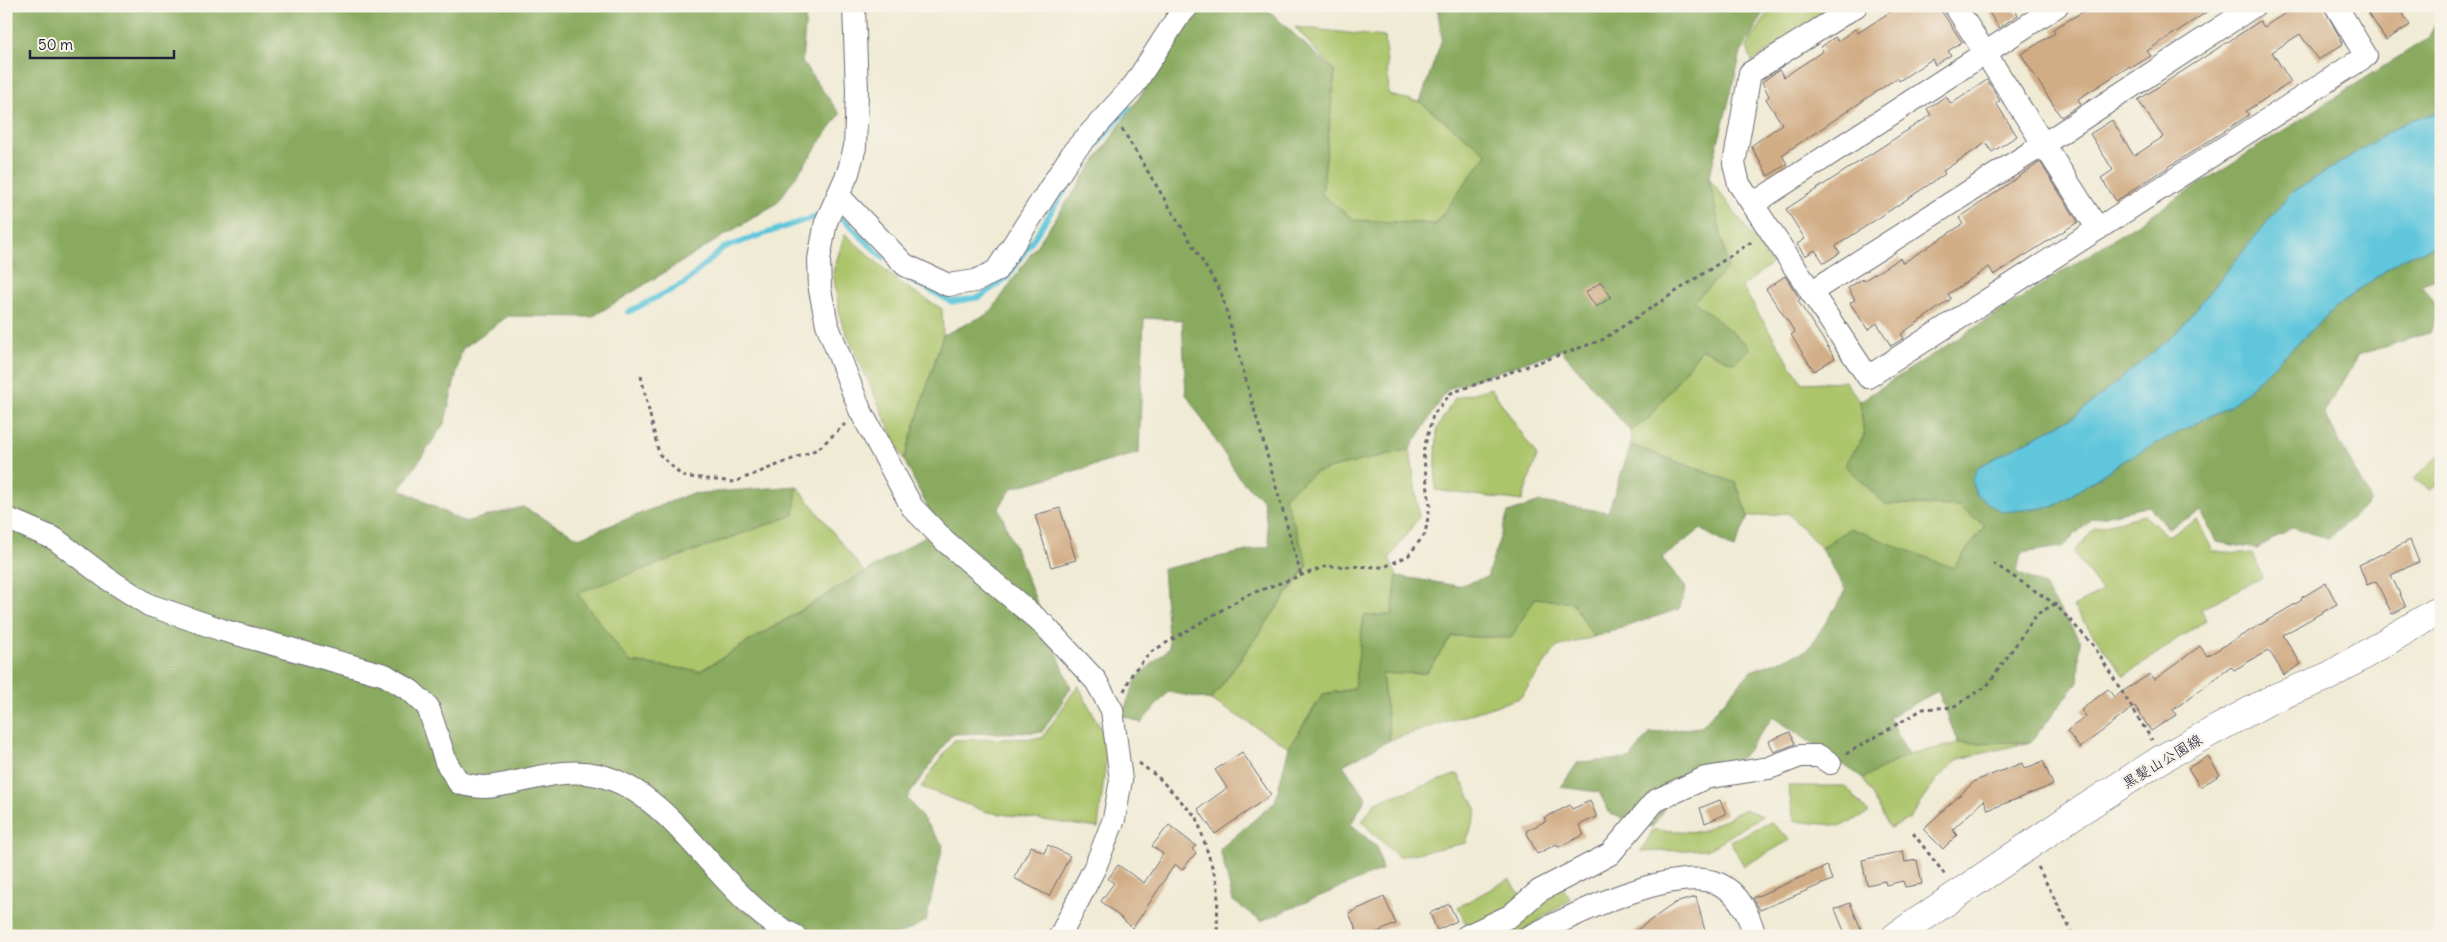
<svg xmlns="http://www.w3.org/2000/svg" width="2447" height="942" font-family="Delius,'Klee One',sans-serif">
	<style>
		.green { fill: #acc46a; stroke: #677352 }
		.forest { fill: #89aa5e; stroke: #56664c }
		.water { fill: #5fc6dc; stroke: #40748c }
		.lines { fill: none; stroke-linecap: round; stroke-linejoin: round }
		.stream { stroke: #5fc6dc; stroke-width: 5.5 }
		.building { fill: #d1ad86 }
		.street-casing { stroke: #6a6871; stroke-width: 24 }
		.secondary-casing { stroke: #6a6871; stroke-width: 29 }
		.path { stroke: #6a6871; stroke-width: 3; stroke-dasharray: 4 4; stroke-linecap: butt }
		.street { stroke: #fff; stroke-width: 22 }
		.secondary { stroke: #fff; stroke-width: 28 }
		.labels { text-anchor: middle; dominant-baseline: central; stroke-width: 5; stroke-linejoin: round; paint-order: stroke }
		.street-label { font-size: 15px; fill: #22223b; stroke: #f7f3e8 }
	</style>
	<rect width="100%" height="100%" fill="#f7f3e8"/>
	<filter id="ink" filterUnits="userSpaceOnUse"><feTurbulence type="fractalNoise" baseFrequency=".02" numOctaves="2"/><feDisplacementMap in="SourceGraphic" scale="10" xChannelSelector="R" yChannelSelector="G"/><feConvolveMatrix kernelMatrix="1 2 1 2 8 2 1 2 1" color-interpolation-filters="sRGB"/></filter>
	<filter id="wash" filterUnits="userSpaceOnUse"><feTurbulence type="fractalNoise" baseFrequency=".0096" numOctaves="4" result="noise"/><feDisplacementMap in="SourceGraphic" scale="20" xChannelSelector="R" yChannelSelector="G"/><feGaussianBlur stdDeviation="1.12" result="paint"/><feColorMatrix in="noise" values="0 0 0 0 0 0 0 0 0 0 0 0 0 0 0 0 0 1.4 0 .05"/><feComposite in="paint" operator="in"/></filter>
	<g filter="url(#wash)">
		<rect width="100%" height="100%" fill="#f0ebd5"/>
		<g class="green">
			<path d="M1772,6H1835L1752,62L1747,47Z"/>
			<path d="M1295,27L1385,37L1389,95L1420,102L1487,154L1435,224L1354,220L1322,195L1335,72Z"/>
			<path d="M1709,178L1772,263L1742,287L1802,383L1845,381L1860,401L1864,436L1845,465L1885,504L1959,506L1985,526L1953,568L1850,529L1821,548L1788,513L1748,517L1736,483L1631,445L1630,431L1648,419L1702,349L1734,363L1694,301L1728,268Z"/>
			<path d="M845,234L899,282L942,309L943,335L904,460L841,321L833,272Z"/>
			<path d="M1491,388L1537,456L1522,501L1435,490L1437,428L1455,398Z"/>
			<path d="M1410,449L1419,517L1389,559L1397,576L1392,615L1364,616L1354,689L1323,694L1289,747L1211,700L1308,565L1283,497L1316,472Z"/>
			<path d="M2441,453V482L2430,490L2414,479Z"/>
			<path d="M797,486L864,572L700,671L630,662L576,593L794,515Z"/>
			<path d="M2144,515L2167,536L2197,520L2213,551L2253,554L2262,577L2201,609L2206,620L2124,676L2073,607L2102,591L2074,553L2094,528Z"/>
			<path d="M1535,598L1573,603L1594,637L1557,647L1520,698L1390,740L1382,674L1426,673L1452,636L1510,638Z"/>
			<path d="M1078,685L1108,743L1098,828L987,812L921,787L954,740L1042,738Z"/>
			<path d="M2031,742L1959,759L1937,779L1909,819L1890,828L1863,778L1908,755L1958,743Z"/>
			<path d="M1458,774L1477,810L1466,843L1398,857L1362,822L1375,802Z"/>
			<path d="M1788,786H1845L1869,813L1841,826L1794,821Z"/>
			<path d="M1745,809L1762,816L1709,849L1641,852L1653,830L1700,832Z"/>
			<path d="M1771,822L1790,840L1744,866L1730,841Z"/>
			<path d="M1509,879L1521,895L1507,909L1468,928L1458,907Z"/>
			<path d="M1562,886L1571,900L1514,936H1480Z"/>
		</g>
		<g class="forest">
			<path d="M6,6H815L806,14L802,62L840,114L777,203L592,317L508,316L462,349L445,422L400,489L464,522L523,507L579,538L690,494L797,486L794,515L577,593L630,662L700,671L924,537L935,522L904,460L943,335L990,313L1194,18L1205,6H1267V9L1335,72L1322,195L1354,220L1435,224L1487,154L1420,102L1442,39L1437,6H1768L1741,53L1709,178L1728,268L1694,301L1751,348L1734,363L1702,349L1648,419L1630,431L1561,350L1448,389L1410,449L1316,472L1284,496L1308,564L1211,700L1168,692L1141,723L1122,715L1137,678L1169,648L1163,569L1270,546L1263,500L1241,480L1186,394L1182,320L1144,318L1139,453L1012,488L999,508L1071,688L1042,732L952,734L907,798L943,845L926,921L896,936H109L102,931L94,936H6Z"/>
			<path d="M2441,14V112L2406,121L2290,194L2177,332L2077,415L1978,467L2053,507L2128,458L2232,405L2336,307L2401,259L2441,244V277L2422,284L2440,311L2429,333L2358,355L2324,413L2371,501L2328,539L2293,527L2257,549L2216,542L2202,511L2168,528L2149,506L2092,519L2062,547L2021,553L2017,572L2044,586L2080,640L2078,682L2031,742L1958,743L1938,691L1889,717L1908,755L1863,778L1773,717L1742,757L1680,784L1652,827L1610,814L1599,792L1561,787L1578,762L1630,759L1650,733L1701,727L1751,671L1808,650L1846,591L1821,548L1850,528L1953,568L1985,526L1959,506L1885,504L1845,465L1864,436L1860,401L2428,38Z"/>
			<path d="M1631,445L1736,483L1748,517L1734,549L1701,529L1662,558L1686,588L1679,609L1594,637L1573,603L1535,598L1511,638L1452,636L1426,673L1382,674L1390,740L1343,765L1366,798L1351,824L1377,847L1382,870L1261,921L1233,901L1220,849L1275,802L1289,747L1324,694L1354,689L1364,616L1392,615L1397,576L1458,586L1487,577L1508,513L1540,502L1608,512Z"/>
		</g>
		<path class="water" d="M2441,112V244L2401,259L2336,307L2232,405L2128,458L2053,507L2002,512L1976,495L1972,480L1978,467L2077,415L2177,332L2290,194L2406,121Z"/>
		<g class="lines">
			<g class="stream">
				<path d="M843,219L883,258"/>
				<path d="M911,280L952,302L980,297L1008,277L1091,152L1129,107"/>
				<path d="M628,312L685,283L723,248L817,216"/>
			</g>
		</g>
		<g id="blocks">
			<g class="building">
				<path d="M1899,6H1938L1962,42L1948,51L1951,55L1935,65L1932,59L1899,81L1897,78L1782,155L1787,164L1768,176L1751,146L1782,124L1766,99L1769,96L1762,82L1779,70L1784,77L1823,51L1821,47L1835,37L1838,41L1855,29L1858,33Z"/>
				<path d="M1985,6H2012L2018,15L1999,28Z"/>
				<path d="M2093,6H2216L2147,51L2151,56L2131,68L2130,66L2078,99L2081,104L2061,117L2021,54L2055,33L2053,29Z"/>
				<path d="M2296,6H2323L2343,44L2318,60L2300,34L2272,52L2291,82L2246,111L2249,115L2116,201L2101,178L2113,170L2090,134L2112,120L2134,156L2163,137L2138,100L2260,21L2264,27Z"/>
				<path d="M2364,6H2398L2410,25L2386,40Z"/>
				<path d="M1987,80L2000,101L1996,103L2017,136L1992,152L1986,143L1943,171L1945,174L1836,246L1840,253L1824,263L1815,250L1805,256L1797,244L1805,239L1786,209L1931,115L1927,109L1946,96L1951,104Z"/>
				<path d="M2040,162L2078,222L1994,275L1989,267L1948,294L1951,299L1901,334L1904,338L1891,346L1877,323L1868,330L1850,303L1855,300L1848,288L1862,279L1863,281L1900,258L1903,263L1963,224L1959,218Z"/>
				<path d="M1785,276L1800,299L1798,301L1835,358L1814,371L1791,335L1795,332L1766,289Z"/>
				<path d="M1601,282L1611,297L1596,307L1586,292Z"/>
				<path d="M1060,508L1076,560L1051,567L1035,515Z"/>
				<path d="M2410,540L2419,562L2391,575L2406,607L2392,614L2376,581L2367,585L2359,565Z"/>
				<path d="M2326,583L2337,604L2283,635L2301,664L2284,675L2269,650L2234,670L2231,667L2173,710L2176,715L2151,731L2135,706L2080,748L2067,731L2086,716L2081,710L2108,689L2114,697L2150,674L2154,680L2200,646L2207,656L2302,600L2301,598Z"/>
				<path d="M1790,732L1795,744L1774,752L1769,741Z"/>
				<path d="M1242,752L1271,795L1215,834L1198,809L1227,788L1215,770Z"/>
				<path d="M2208,756L2220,775L2200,787L2188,768Z"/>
				<path d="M2043,761L2053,785L1988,810L1984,800L1952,830L1957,835L1943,849L1923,829L1975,781L2022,763L2024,769Z"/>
				<path d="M1720,800L1726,814L1705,823L1700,808Z"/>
				<path d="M1590,801L1597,817L1579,825L1584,835L1558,847L1557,844L1537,854L1526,831L1546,821L1544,818L1570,805L1572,809Z"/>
				<path d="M1169,825L1196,846L1192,849L1196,853L1182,870L1175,864L1133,928L1101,901L1114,883L1108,879L1118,865L1144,883L1163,854L1152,846Z"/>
				<path d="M1048,845L1070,856L1049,896L1014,878L1031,846L1044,853Z"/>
				<path d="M1903,851L1905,862L1917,860L1922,884L1905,887L1903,881L1886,885L1885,881L1867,885L1862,860Z"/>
				<path d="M1827,866L1832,880L1760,910L1753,898Z"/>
				<path d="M1384,897L1396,924L1368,936H1359L1349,913Z"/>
				<path d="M1696,897L1705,931L1686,936H1628L1675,903Z"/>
				<path d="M1850,903L1864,936H1846L1835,909Z"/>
				<path d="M1449,904L1457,921L1437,930L1430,913Z"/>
			</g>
		</g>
	</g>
	<g filter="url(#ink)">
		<use href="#blocks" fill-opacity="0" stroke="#6a6871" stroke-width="1"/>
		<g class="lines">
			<g class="street-casing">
				<g id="street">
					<path d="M854,6L857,92L855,147L848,173L826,222L819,259L820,290L827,324L860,410L912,507L945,541L1044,625L1096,681L1112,710L1121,780L1114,819L1096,865L1060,936"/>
					<path d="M1856,6L1750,73L1734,164L1739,184L1868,377L2366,56L2336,6"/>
					<path d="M1955,6L2098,229"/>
					<path d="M838,195L905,265L948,285L975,281L996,271L1074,151L1134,85L1178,17L1188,6"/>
					<path d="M1753,204L2057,6"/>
					<path d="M1811,292L2044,144L2254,6"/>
					<path d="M6,518L55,539L105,577L149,605L222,630L385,675L411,691L428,707L446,762L459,783C467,785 477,787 485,787C523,784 559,766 598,775C677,793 721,901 795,936"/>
					<path d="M1467,936L1510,916L1539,891L1610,854L1655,801L1705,778L1769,768L1800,756H1819L1830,763"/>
					<path d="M1531,936C1573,915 1674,864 1719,884C1740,893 1749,916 1755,936"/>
				</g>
			</g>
			<g class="secondary-casing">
				<path id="secondary" d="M1896,936L2074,815L2163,758L2272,699L2329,676L2441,609"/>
			</g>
			<g class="path">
				<path d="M1122,129L1221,292L1301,575"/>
				<path d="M641,376L659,454L682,476L734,482L818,449L845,424"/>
				<path d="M1993,563L2055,604L2093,645L2152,740"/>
				<path d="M1124,691L1133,672L1151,652L1247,595L1327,566L1384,567L1408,556L1425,534L1430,506L1423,452L1433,415L1451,393L1602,340L1753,241"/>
				<path d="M1846,754L1923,709L1953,707L1987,686L2037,614L2055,604"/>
				<path d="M1139,763L1158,777L1197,818L1218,886L1217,936"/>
				<path d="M1913,833L1946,876"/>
				<path d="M2038,867L2074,936"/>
			</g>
			<use href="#street" class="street"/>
			<use href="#secondary" class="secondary"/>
		</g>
	</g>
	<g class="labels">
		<g class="street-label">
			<text transform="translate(2162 761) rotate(-31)">黒髪山公園線</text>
		</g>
	</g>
	<rect width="2447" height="942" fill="none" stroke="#f7f3e8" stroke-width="25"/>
	<path d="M30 50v8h144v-8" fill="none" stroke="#22223b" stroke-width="2.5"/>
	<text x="38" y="50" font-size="15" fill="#22223b" stroke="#f7f3e8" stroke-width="4" paint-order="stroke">50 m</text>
</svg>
